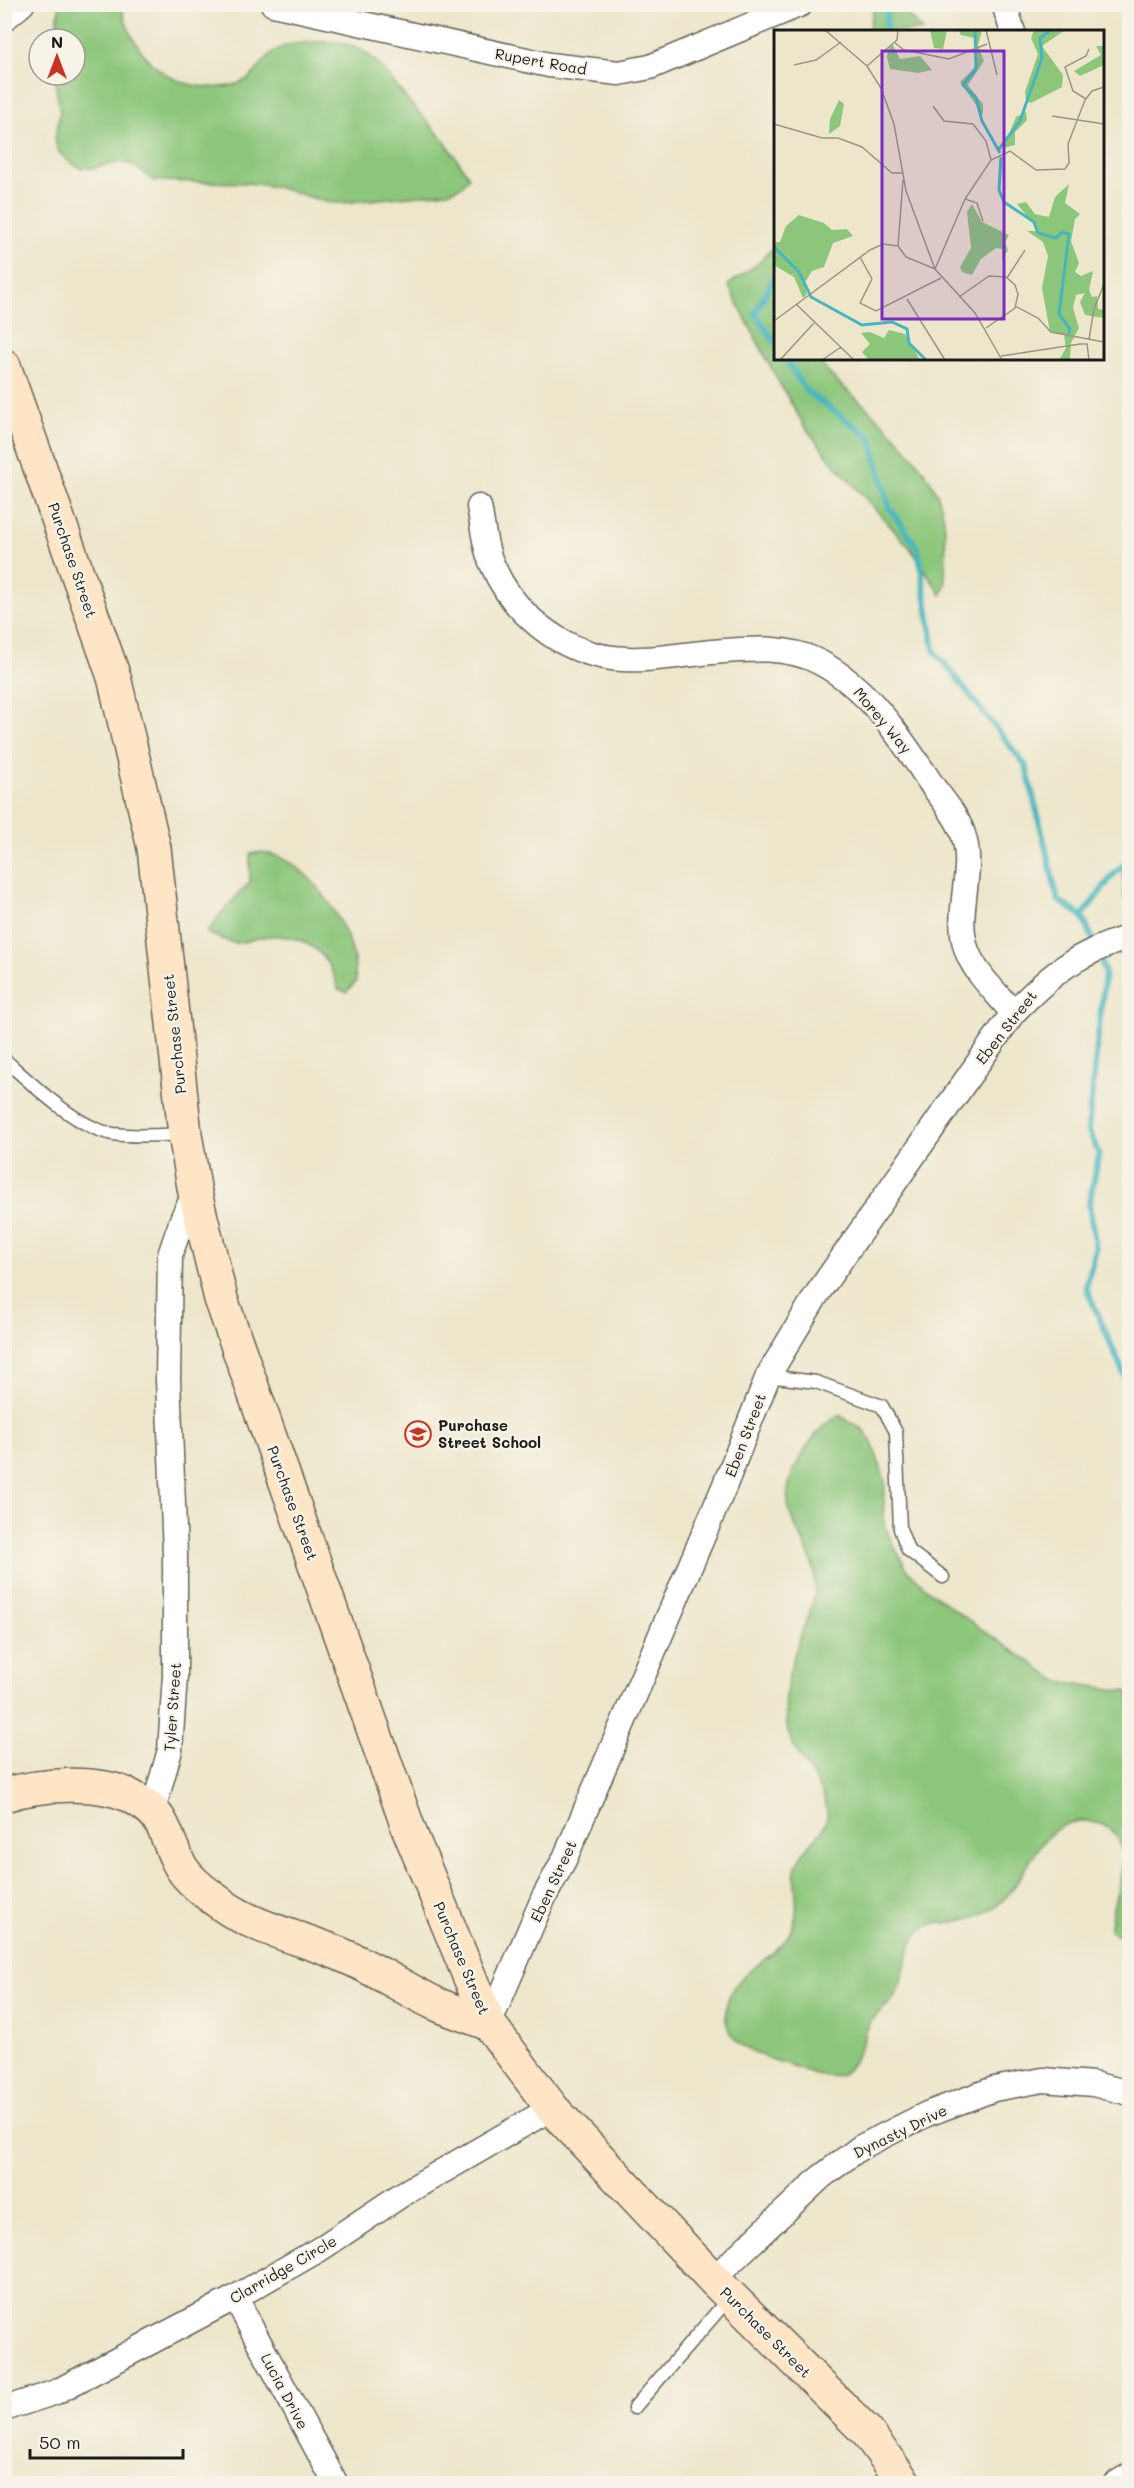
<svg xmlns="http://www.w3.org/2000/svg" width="1134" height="2488" font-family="Mali,sans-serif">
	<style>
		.green { fill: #8bc67a; stroke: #54714b; stroke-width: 1.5 }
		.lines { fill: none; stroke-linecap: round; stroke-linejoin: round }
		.stream { stroke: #46b6be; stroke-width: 6 }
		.lane-casing { stroke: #656359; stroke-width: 15 }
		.street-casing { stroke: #656359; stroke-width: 27 }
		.secondary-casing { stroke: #656359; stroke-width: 36 }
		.lane { stroke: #fff; stroke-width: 12 }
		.street { stroke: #fff; stroke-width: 24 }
		.secondary { stroke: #fde5c5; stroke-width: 33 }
		.labels { text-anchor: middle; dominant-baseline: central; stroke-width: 4.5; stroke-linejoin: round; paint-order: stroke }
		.street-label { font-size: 15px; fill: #1c1c1c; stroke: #f7f3e8 }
		.poi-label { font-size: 15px; font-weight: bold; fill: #1c1c1c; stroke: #f7f3e8; text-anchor: start }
		.inset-river { fill: none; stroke: #46b6be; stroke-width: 3 }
		.inset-road { fill: none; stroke: #999584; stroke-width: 1.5 }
		.view { fill: #7b2cbf; fill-opacity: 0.15; stroke: #7b2cbf; stroke-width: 3 }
		.inset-edge { fill: none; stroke: #1c1c1c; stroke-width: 3 }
	</style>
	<rect width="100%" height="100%" fill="#f7f3e8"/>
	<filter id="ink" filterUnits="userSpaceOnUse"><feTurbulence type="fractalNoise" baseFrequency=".0167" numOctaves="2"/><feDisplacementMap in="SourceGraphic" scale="12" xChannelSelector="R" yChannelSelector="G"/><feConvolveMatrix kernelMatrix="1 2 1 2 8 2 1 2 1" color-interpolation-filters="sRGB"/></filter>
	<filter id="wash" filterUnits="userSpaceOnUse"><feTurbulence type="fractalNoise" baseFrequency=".008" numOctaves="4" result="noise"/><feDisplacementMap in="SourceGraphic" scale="24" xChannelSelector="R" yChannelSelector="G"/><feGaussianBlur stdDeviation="1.35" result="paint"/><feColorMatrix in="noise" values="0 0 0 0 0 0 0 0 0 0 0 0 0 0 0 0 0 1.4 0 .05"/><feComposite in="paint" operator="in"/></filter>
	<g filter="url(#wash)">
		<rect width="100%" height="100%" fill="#ede6ca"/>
		<g class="green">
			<path d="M875,4L899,5L922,31H868Z"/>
			<path d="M60,5H121C131,49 161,85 209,87C220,88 234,86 244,81C256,76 262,60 273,52C288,40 334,39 352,46C376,55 387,74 401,92C415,110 432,125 446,143C454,154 461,166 469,177L462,186L448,192L341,203L327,202L276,187L249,183L154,181L133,165L121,162L93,168H80L68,161L58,151L55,139L60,112L54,75H75V39H54Z"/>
			<path d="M775,245L776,358L818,359C831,380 851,392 869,410C892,431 922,463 936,491C949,520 945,556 945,586L941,595L911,549L830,459L805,427L778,381L728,285L760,262Z"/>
			<path d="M1129,849V899L1124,897L1123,870Z"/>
			<path d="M262,852C269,854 278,855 284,859C316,876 344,920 353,954C355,963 355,973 356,982L346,992L338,989C330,954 307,935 271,936C260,936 249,942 238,943C229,944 216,936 207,933L223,911L250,882V854Z"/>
			<path d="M839,1415L864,1430L872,1442L885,1480L883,1520L893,1545L907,1569L926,1588L957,1612L1058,1681L1129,1692L1130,1922L1117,1936L1110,1930C1110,1902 1126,1879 1122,1851C1120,1837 1111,1827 1097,1823C1038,1808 1030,1883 996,1906C986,1913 972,1919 960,1921C947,1924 932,1921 921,1930C906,1945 906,1974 897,1992C891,2005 878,2011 871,2022C867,2027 865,2035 863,2041C847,2080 839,2083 798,2068C771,2058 729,2052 726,2019C721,1973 772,1967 790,1932C805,1905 788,1881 798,1861C806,1844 830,1831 827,1810C822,1778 793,1758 787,1727C781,1696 792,1658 803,1629C807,1618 814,1603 815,1591C818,1531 761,1519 803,1453C812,1438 823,1423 839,1415Z"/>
		</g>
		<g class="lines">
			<g class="stream">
				<path d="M886,32L887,4"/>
				<path d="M776,274L755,313L776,344"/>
				<path d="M785,358L806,391L871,438L889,507L918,549L934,650L1026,766L1058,900L1082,916L1095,944"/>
				<path d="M1082,916L1112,876L1130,859"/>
				<path d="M1098,953L1105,972L1088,1129L1099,1154L1089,1204L1096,1249L1086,1287L1130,1388"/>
			</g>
		</g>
	</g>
	<g filter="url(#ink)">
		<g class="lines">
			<g class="lane-casing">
				<g id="lane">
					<path d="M4,1059C31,1083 77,1128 113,1134C136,1137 160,1135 182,1134"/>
					<path d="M768,1376L816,1382L882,1406L896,1432L900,1529L908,1550L943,1577"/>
					<path d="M634,2408L730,2297"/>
				</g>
			</g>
			<g class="street-casing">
				<g id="street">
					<path d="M273,4L549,65L619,73L650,67L801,4"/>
					<path d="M1004,4L1013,32"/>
					<path d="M4,19L22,4"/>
					<path d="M479,507C483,525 484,547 492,564C512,612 559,651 612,658C645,662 679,655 712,652C747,649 786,645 819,662C871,689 902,740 934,788C944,801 958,818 963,834C976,871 953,914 967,951C976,975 998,994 1013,1013"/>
					<path d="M153,1810L170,1750L175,1676V1554L168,1379L170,1255L183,1217L195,1193"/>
					<path d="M489,2024L543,1899L565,1858L724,1487L768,1376L817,1294L1013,1013C1051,974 1076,953 1130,937"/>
					<path d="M713,2279L821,2177L861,2147L927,2114L994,2089L1043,2080L1093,2084L1130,2093"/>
					<path d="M236,2297L248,2322L336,2484"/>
					<path d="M4,2409L56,2392L236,2297L320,2249L401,2195L552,2108"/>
					<path d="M1115,2484L1130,2475"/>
				</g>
			</g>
			<g class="secondary-casing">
				<g id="secondary">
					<path d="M4,366L114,677L154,848L185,1134L195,1193L221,1299L409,1830L489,2024L552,2108L713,2279L867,2432L905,2484"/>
					<path d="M4,1795C39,1784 97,1780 130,1796C169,1815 162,1834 181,1867C191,1883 209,1895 224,1906C256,1929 306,1939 342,1955C374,1968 403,1988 434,2003C452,2011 471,2017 489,2024"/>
				</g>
			</g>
			<use href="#lane" class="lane"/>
			<use href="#street" class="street"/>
			<use href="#secondary" class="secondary"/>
		</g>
	</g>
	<defs>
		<g id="school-ring" transform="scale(1.35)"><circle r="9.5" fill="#f7f3e8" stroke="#c8321e" stroke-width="1.5"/><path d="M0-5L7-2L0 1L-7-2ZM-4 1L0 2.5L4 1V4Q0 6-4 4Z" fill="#c8321e"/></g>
	</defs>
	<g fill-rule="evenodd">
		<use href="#school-ring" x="418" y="1434"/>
	</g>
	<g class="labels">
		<g class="street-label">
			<text transform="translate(541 61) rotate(10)">Rupert Road</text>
			<text transform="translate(73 560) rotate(71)">Purchase Street</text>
			<text transform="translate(883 720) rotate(50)">Morey Way</text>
			<text transform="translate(1006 1027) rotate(-52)">Eben Street</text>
			<text transform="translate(174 1034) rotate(-96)">Purchase Street</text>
			<text transform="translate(745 1435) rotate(-69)">Eben Street</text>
			<text transform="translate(293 1503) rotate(70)">Purchase Street</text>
			<text transform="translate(172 1707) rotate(-86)">Tyler Street</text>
			<text transform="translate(553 1881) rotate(-65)">Eben Street</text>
			<text transform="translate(462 1958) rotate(67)">Purchase Street</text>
			<text transform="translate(900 2131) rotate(-26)">Dynasty Drive</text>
			<text transform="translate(283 2269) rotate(-30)">Clarridge Circle</text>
			<text transform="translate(766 2332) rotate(45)">Purchase Street</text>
			<text transform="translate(285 2391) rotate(62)">Lucia Drive</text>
		</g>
		<g class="poi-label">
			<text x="438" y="1425">Purchase<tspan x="438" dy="17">Street School</tspan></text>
		</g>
	</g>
	<g transform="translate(774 30)">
		<rect width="330" height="330" fill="#ede6ca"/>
		<path d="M156,0H173L169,19L160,18ZM184,0H208L204,15L210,31L194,55L209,74V85L186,52L201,37L202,21L200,8L187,5ZM260,0H291L268,16L289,45L288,57L257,73L252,71L251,62L264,24L257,8ZM119,15L126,29L146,26L158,40L144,43L116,39L113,27L115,16ZM322,16H330V35L306,46L300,41L327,25ZM65,70L70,74L66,96L55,104L56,89ZM252,82L253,90L241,102V115L229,118L242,87ZM295,154L291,173L306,184L301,189L297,211L305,233L301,242L307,246L319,241L315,260L318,267L323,266L324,279L330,280V288L311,285L306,272L311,263L302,265L299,278L305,298L297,313L296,330H285L292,318L290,305L276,302L268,258L274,226L269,212L253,201H262V197L243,174L252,172L261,184L275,187L281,167ZM198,174L208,192L235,205L231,213L234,220L228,230V219L222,218L207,229L198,245L188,242L186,237L197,218L193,182ZM25,185L50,193L58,200L73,199L79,206L59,213L50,237L38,241L30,254L33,264L29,268L20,247L0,235V212H6L12,196ZM115,300L131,304L146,330H95L88,322L96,314L87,303L96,302L110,308Z" fill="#8bc67a"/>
		<path class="inset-river" d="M201,0L202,39L189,55L202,68L208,91L226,123M225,119L246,91L268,28L266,8L277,0M227,127L225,160L230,172L260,192L264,203L282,208L288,202L295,204L285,284L296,299L295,304M0,217L25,242L37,267L88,295L118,292L133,299L135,313L152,330"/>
		<path class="inset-road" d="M51,0L93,36L107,58L120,94L132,161L161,239L201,283L228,330M212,0L223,45M121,13L130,20L175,29L213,14M20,35L42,30L67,12M93,36L123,10L124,0M312,69L299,61L291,37L312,26L315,19M159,76L170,91L199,94L212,111L217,130M278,86L330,94M0,94L48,108H64L88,117L118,143H128M129,150L124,216L132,227L161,239L191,169L217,130L236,121L262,140L291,139L295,133L294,114L311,70L318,61L330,57M191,169L203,173L209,191M86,227L98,249L86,273L102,281L167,248M233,248L251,220M185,267L215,246L232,247L241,255L244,264L241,278L212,298M133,269L171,330M22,274L80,330M241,276L264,288L277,302L330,312M0,291L96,220L109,214L124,216M315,309L320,279L330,254M227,326L306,314H313L315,330M6,330L40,293M48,330L67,317"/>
		<path class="view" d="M108,21H230V289H108Z"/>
		<rect width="330" height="330" class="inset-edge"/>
	</g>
	<rect width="1134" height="2488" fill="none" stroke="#f7f3e8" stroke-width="24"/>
	<g transform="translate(57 57)"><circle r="28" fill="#f7f3e8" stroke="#9f9d96" stroke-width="1.5"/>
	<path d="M0-4.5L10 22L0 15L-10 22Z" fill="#c8321e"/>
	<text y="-9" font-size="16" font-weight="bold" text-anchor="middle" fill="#1c1c1c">N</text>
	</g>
	<path d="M30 2449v9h153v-9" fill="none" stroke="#1c1c1c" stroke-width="3"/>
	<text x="39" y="2449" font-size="18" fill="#1c1c1c" stroke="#f7f3e8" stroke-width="4.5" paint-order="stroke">50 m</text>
</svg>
